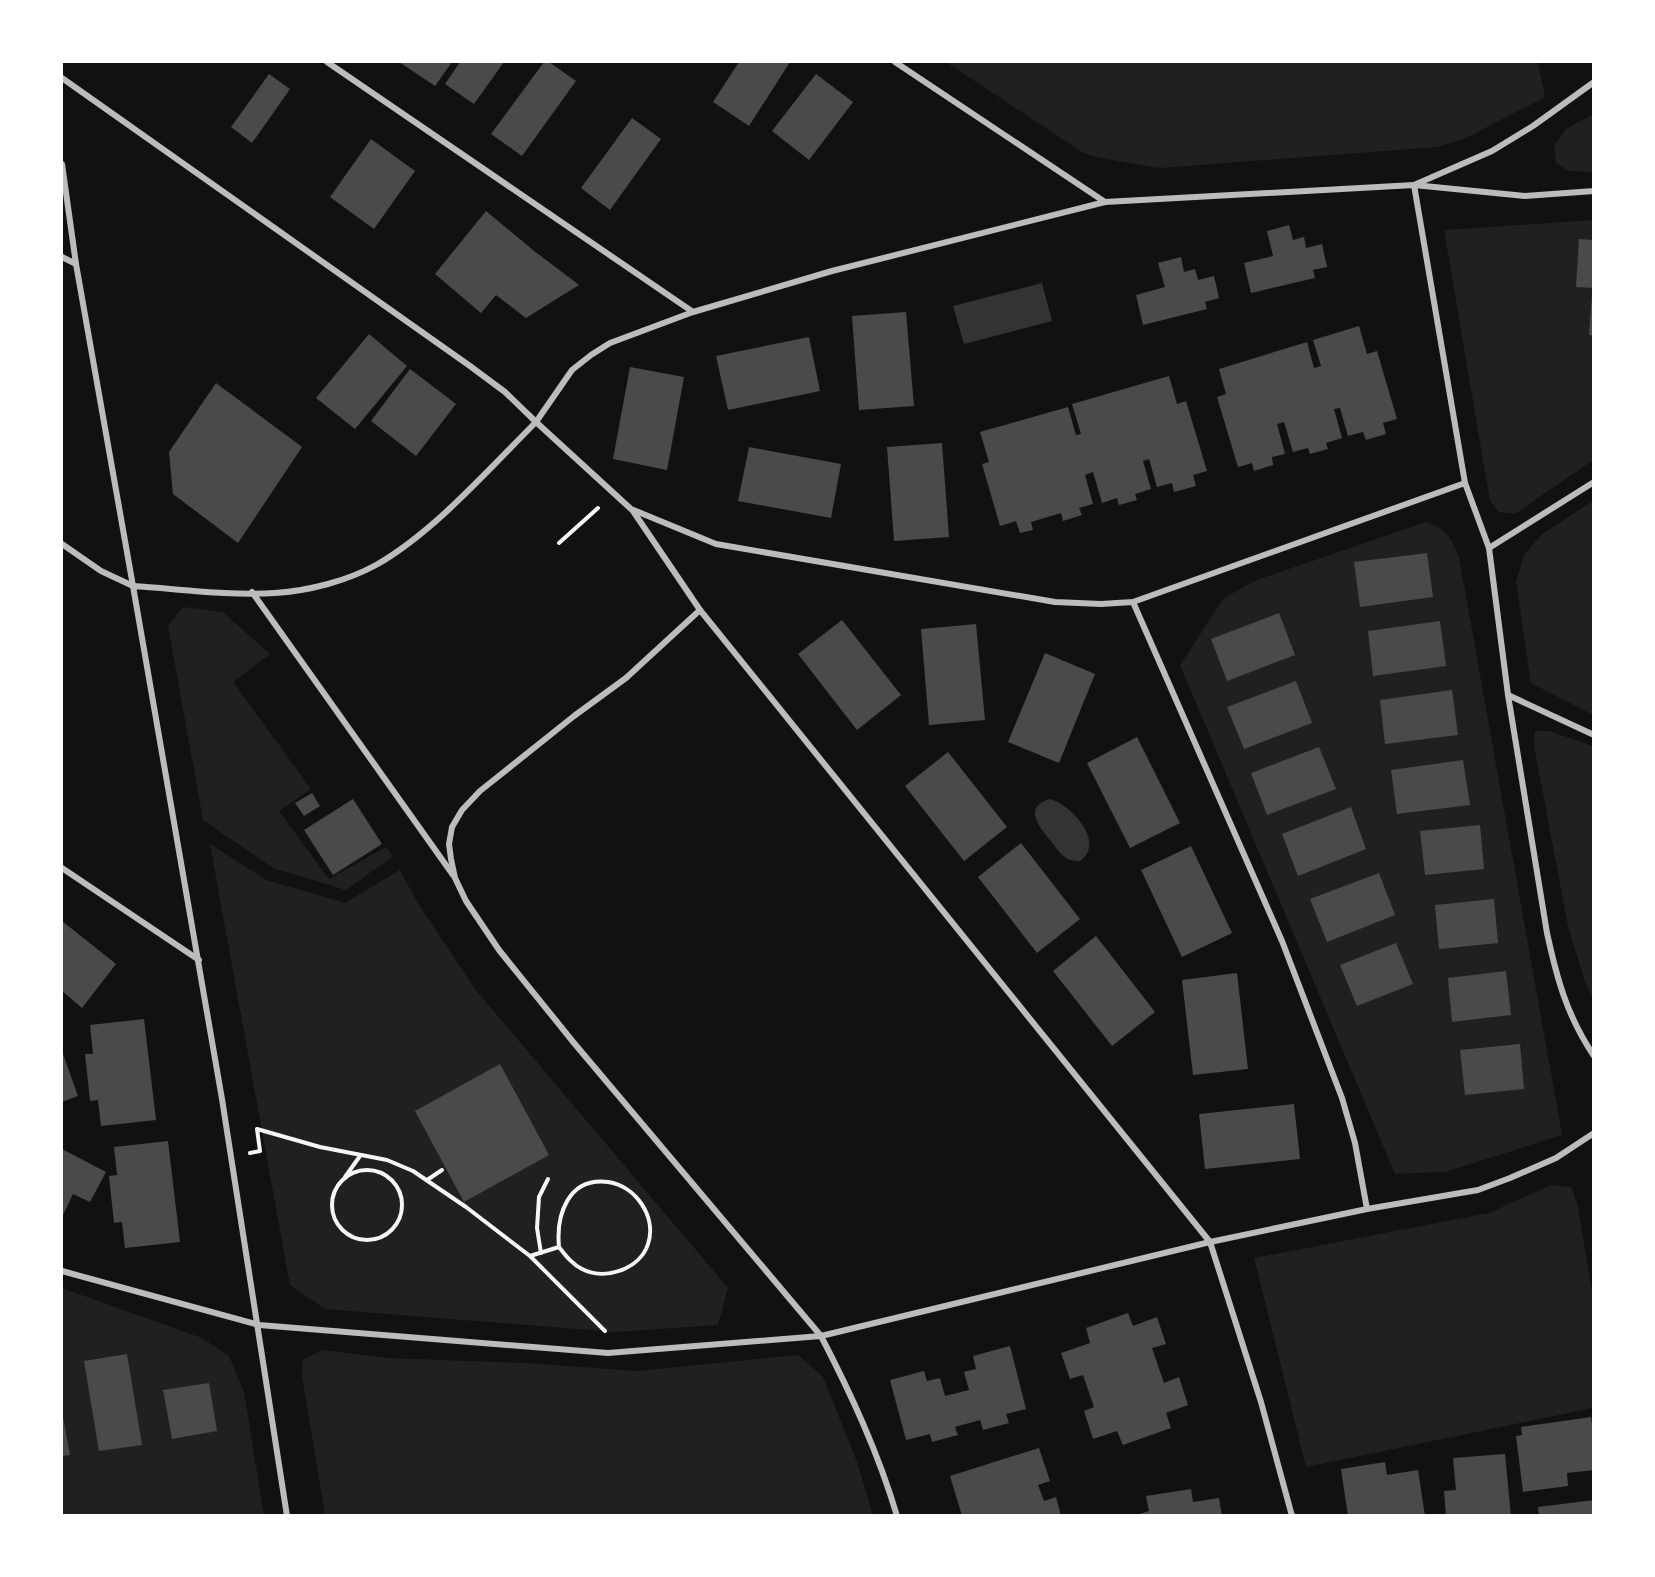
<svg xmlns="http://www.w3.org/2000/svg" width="1655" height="1577" font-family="Commissioner,sans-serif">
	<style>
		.green { fill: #202020 }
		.water { fill: #333 }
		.building { fill: #4a4a4a }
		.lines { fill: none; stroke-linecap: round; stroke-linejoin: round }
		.path { stroke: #f5f5f5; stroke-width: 4 }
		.minor { stroke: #bcbcbc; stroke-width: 6 }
	</style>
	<rect width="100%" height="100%" fill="#111"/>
	<g class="green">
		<path d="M946,62H1538L1545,97L1466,138L1437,147L1175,167L1158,168L1096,157L1082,152Z"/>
		<path d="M1593,114V172L1569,171L1556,163L1554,146L1566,129Z"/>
		<path d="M1593,220V460L1515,514L1499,512L1490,501L1444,230Z"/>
		<path d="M1593,501V715L1531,683L1516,582L1524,555L1542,534Z"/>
		<path d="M1426,522C1447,529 1451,537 1459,557L1562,1135L1445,1172L1395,1174L1180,665L1224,598L1257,580Z"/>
		<path d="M183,607L223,612L270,654L233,682L311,789L279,811L329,879L386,847L393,856L346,890L273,868L203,820L168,626Z"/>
		<path d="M1535,731H1549L1593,746V998L1585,982L1568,926L1534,746Z"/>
		<path d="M210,844L266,880L345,903L400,870L417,902L475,989L728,1288L718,1325L615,1332L325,1309L290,1285Z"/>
		<path d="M1551,1185L1571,1187L1577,1203L1593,1296V1408L1306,1467L1254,1258L1489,1213Z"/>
		<path d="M62,1288L202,1338L229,1356L244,1392L264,1515L62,1516Z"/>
		<path d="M322,1350L388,1358L527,1363L637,1371L798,1355L823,1377L857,1462L873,1515H325L302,1376L303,1360Z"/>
	</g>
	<g class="water">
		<path d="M1042,283L1052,321L964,344L953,306Z"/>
		<path d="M1049,799C1070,803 1107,843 1080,861C1075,861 1070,861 1066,858C1060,854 1055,846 1050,840C1039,827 1023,807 1049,799Z"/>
	</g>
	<g class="building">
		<path d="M399,62H452L435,86Z"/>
		<path d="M460,62H504L474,104L445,84Z"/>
		<path d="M544,62H549L576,81L522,156L491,134Z"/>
		<path d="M739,62H790L749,126L713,102Z"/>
		<path d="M269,74L290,89L252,143L231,127Z"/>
		<path d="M816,74L853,102L809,160L772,131Z"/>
		<path d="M632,118L661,139L610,210L581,188Z"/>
		<path d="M371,139L415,171L374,229L330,197Z"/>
		<path d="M486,211L533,250L579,285L526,318L496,295L481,313L435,274Z"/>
		<path d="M1289,225L1293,240L1304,237L1306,248L1322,244L1327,267L1313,270L1315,278L1251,293L1244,263L1273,256L1267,231Z"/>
		<path d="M1579,239L1594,240V288L1576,287Z"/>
		<path d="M1181,257L1184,272L1195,269L1198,280L1214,276L1219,298L1205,302L1207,309L1143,325L1136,295L1165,287L1158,263Z"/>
		<path d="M1592,293L1594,294V336L1589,335Z"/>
		<path d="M906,312L914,406L859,410L852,316Z"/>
		<path d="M1359,326L1367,354L1377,351L1397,419L1383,423L1386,434L1366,440L1363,432L1348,436L1340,408L1334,409L1342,438L1326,443L1328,449L1310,454L1308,448L1293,452L1284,422L1277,424L1285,454L1272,457L1273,465L1254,471L1252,463L1238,467L1217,397L1226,394L1219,369L1307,342L1314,368L1321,366L1313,340Z"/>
		<path d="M369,334L407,366L355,429L316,398Z"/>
		<path d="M809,337L820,391L728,410L716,356Z"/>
		<path d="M630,367L684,377L667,470L613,459Z"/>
		<path d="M410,369L456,404L416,456L371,421Z"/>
		<path d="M1169,376L1177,404L1186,401L1207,471L1193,475L1196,486L1174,492L1172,483L1157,487L1149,459L1143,461L1151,489L1135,494L1137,500L1119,505L1117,498L1102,503L1093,472L1085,475L1093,504L1079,508L1082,515L1063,521L1061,513L1031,522L1033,530L1020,533L1016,521L1000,526L982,464L989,462L980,432L1068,407L1076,435L1081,434L1072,404Z"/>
		<path d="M216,383L302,447L238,543L173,494L169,452Z"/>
		<path d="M942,443L949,537L894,541L887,447Z"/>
		<path d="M749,447L841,464L831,518L738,501Z"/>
		<path d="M1427,553L1433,597L1360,607L1354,562Z"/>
		<path d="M1279,613L1295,655L1227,681L1211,639Z"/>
		<path d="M842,620L901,695L857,730L798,654Z"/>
		<path d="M1440,621L1446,666L1373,676L1368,631Z"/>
		<path d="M976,624L985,720L929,725L921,629Z"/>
		<path d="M1045,653L1095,674L1059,763L1008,742Z"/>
		<path d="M1296,681L1312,723L1244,749L1227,707Z"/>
		<path d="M1452,690L1458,735L1385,744L1380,700Z"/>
		<path d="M1137,737L1180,823L1130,848L1087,763Z"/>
		<path d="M1319,747L1336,789L1267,815L1251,773Z"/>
		<path d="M948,752L1007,827L964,861L905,786Z"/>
		<path d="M1463,760L1470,805L1397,814L1391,770Z"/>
		<path d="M312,793L320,806L304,816L295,803Z"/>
		<path d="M353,799L382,844L333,875L304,830Z"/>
		<path d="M1351,807L1366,849L1298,876L1282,834Z"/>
		<path d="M1480,825L1484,869L1425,875L1420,831Z"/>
		<path d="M1021,843L1080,919L1037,953L978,877Z"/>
		<path d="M1191,846L1232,933L1182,957L1141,870Z"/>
		<path d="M1379,873L1395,915L1327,942L1310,899Z"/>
		<path d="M1494,899L1498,943L1439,949L1435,905Z"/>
		<path d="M62,921L116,964L82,1008L62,991Z"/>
		<path d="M1096,936L1155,1012L1112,1046L1053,971Z"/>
		<path d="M1396,943L1413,984L1357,1006L1340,965Z"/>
		<path d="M1506,971L1511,1015L1452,1022L1448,978Z"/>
		<path d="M1237,973L1248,1069L1193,1075L1182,980Z"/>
		<path d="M144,1019L156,1120L101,1126L98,1100L90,1101L85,1054H93L90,1025Z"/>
		<path d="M1520,1044L1524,1089L1465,1095L1460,1050Z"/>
		<path d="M62,1051L78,1096L62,1102Z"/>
		<path d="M500,1064L549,1155L464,1202L415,1111Z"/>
		<path d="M1294,1104L1300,1159L1205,1169L1199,1114Z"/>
		<path d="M168,1141L180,1242L125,1248L122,1222L114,1223L109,1176L117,1175L114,1147Z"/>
		<path d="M62,1149L106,1172L90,1202L73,1194L62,1217Z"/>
		<path d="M1128,1313L1133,1326L1157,1317L1166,1344L1152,1348L1164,1383L1179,1377L1188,1405L1166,1413L1171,1428L1123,1445L1117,1431L1093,1439L1084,1411L1094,1407L1083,1375L1070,1379L1061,1353L1090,1343L1086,1328Z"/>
		<path d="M1010,1346L1026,1409L1006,1414L1009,1423L983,1430L980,1420L955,1427L958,1435L932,1442L930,1434L906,1440L890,1380L924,1371L927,1381L940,1378L945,1396L969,1390L964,1372L976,1369L973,1356Z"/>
		<path d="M127,1354L142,1445L99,1451L84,1361Z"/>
		<path d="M209,1383L217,1431L172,1439L163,1390Z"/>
		<path d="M62,1412L70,1455L62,1456Z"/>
		<path d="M1591,1417L1594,1437V1470L1567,1473L1568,1486L1523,1492L1516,1436L1522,1435L1521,1427Z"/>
		<path d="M1039,1448L1050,1481L1038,1485L1044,1501L1056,1497L1061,1516H962L950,1476Z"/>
		<path d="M1505,1454L1511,1516H1446L1444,1491L1456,1490L1453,1458Z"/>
		<path d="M1385,1462L1387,1475L1418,1470L1425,1516H1348L1341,1469Z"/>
		<path d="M1191,1489L1193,1502L1219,1498L1222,1516H1133L1149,1511L1146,1496Z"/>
		<path d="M1594,1500V1516H1539L1538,1507Z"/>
	</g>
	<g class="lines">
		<g class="path">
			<path d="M559,543L598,508"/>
			<path d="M250,1153L260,1151L257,1129L320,1147L387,1160L413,1171L466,1207L530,1256L605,1331"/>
			<circle cx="367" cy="1205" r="35"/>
			<path d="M345,1177L360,1156"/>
			<path d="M427,1180L442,1170"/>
			<path d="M541,1253L537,1228L539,1197L548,1179"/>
			<path d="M530,1256L559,1247C566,1256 572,1264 582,1269C605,1281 640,1269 648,1244C657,1217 636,1186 608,1182C568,1177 556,1215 559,1247"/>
		</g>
		<g class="minor">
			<path d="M327,62L693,312"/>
			<path d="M895,62L1105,202"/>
			<path d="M62,78L470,366L505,392L536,422C489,469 434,532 376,565C347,581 308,591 275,593C228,596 180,589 133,586L222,1099L287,1516"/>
			<path d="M62,164L76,264L133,586L101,571L62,544"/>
			<path d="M1594,191L1525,196L1414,185L1105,202L832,271L693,312L610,343L591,355L572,370L536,422L631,509L716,544L1055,602L1101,604L1133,602L1465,483L1489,548L1508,695L1547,933C1557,979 1567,1016 1594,1056"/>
			<path d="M62,257L76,264"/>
			<path d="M1465,483L1414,185L1492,151L1533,126L1594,82"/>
			<path d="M633,511L700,610L1210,1242L1261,1402L1292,1516"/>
			<path d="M1489,548L1594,482"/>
			<path d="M252,592L453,875"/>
			<path d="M1133,602L1282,941L1342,1098L1355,1143L1367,1209"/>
			<path d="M1508,695L1594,735"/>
			<path d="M62,868L199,960"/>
			<path d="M62,1271L259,1325L608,1353L821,1336L574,1043L499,950L466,901L455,878L451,859L449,844L452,827L462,810L480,791L574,716L626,678L700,610"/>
			<path d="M897,1516C878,1452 851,1394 821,1336L1210,1242L1367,1209L1478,1190L1510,1178L1556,1158L1594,1133"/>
		</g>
	</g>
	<rect width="1655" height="1577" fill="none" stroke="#ffffff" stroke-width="126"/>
</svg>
